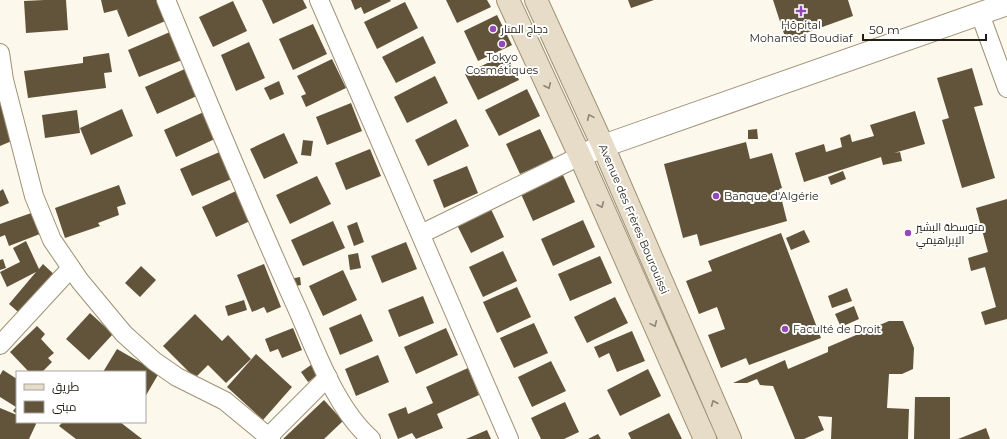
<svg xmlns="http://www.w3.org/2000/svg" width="1007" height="439" font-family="Montserrat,Cairo,sans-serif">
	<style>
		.building { fill: #61543a }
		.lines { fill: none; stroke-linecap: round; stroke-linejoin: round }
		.minor-casing { stroke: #9f9276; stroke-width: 20 }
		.tertiary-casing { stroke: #9f9276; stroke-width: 24 }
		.secondary-casing { stroke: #9f9276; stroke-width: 24 }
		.minor { stroke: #fff; stroke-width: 18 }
		.tertiary { stroke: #fff; stroke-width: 22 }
		.secondary { stroke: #e6dcc7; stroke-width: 22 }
		.oneway { stroke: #8e8676 }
		.poi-dot { fill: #9548b9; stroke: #fff; stroke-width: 1.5 }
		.labels { text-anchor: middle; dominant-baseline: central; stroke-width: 4; stroke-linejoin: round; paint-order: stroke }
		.poi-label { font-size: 11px; fill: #231e13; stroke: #fff; text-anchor: start }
		.street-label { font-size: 11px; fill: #231e13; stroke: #fff }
	</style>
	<rect width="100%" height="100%" fill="#fdf8ec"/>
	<g class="building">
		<path d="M44,0H66L68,30L26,33L24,1Z"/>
		<path d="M101,0H162L170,19L128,37L117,10L120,9L104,13Z"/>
		<path d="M262,0H303L307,8L273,24Z"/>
		<path d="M351,0H390L391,1L364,14L361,7L355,10Z"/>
		<path d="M446,0H487L491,7L457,23Z"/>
		<path d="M628,0H654L631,8Z"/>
		<path d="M773,0H848L853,16L786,40Z"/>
		<path d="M233,1L247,31L213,47L199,17Z"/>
		<path d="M405,2L418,28L377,49L364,22Z"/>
		<path d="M497,15L512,45L478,61L464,31Z"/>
		<path d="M313,24L327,54L293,70L279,39Z"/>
		<path d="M170,32L182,60L139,77L128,50Z"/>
		<path d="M423,36L436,63L396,83L382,57Z"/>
		<path d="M249,42L265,78L236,91L221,55Z"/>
		<path d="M109,53L112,72L104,73L106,88L28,98L24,71L83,63V57Z"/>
		<path d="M506,54L519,80L478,100L465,74Z"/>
		<path d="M332,59L346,88L306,107L301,96L306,94L297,76Z"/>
		<path d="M187,68L199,95L157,114L145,87Z"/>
		<path d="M972,68L983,105L974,107L995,178L962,188L942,120L949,118L937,78Z"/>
		<path d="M435,76L448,103L407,123L394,97Z"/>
		<path d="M279,81L284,94L270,100L264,88Z"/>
		<path d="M527,89L540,116L499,136L485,110Z"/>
		<path d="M12,97L14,140L0,146V101Z"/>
		<path d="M351,103L362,131L327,145L316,117Z"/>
		<path d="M122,109L133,136L91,155L80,128Z"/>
		<path d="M77,110L80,133L45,138L42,115Z"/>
		<path d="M206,111L217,138L176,157L164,130Z"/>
		<path d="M915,111L925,144L894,153L900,152L902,161L883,165L881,157L804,182L795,153L824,144L826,152L842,147L840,138L850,134L852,142L874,136L870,125Z"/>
		<path d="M456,119L469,146L428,166L415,140Z"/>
		<path d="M540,129L554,159L520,174L506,144Z"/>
		<path d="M757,129L758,139H748V130Z"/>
		<path d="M284,133L298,163L264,179L250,149Z"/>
		<path d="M303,140L313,141L311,156L301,155Z"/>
		<path d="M746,142L750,159L772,153L782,188L779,189L787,221L700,246L697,234L683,238L664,164Z"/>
		<path d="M370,149L381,176L346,190L335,163Z"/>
		<path d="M222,151L234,178L192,196L180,169Z"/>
		<path d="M467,166L478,193L444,208L433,180Z"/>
		<path d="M843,171L846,179L831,185L828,177Z"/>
		<path d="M563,175L575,202L533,221L521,194Z"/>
		<path d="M317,176L331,204L290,224L276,195Z"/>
		<path d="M119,185L126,204L117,207L119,215L98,223L100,226L65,238L55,208Z"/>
		<path d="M3,189L9,203L0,207V191Z"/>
		<path d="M236,191L250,221L216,237L202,207Z"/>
		<path d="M1007,199V319L985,325L981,312L996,307L985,267L971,271L968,258L988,252L976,208Z"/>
		<path d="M490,207L504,237L471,253L456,223Z"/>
		<path d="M37,211L45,232L9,246L5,235L0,237V224Z"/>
		<path d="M583,220L595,247L553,266L541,239Z"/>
		<path d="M333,221L345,248L303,266L291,240Z"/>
		<path d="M357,222L364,242L354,246L347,226Z"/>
		<path d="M804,230L810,242L791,250L786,238Z"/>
		<path d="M781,233L821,338L749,365L746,358L721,368L708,335L725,329L717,307L699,314L686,281L712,271L708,261Z"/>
		<path d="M26,241L39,269L43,264L60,280L25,318L9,304L36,272L7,287L0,272L20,262L13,248Z"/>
		<path d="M406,242L417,269L382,283L371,256Z"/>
		<path d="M503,251L517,281L483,297L469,267Z"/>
		<path d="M358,253L361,268L350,270L348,255Z"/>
		<path d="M600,256L612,283L570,301L558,274Z"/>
		<path d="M3,259L6,268L0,270V260Z"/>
		<path d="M264,264L281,307L267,313L264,307L252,312L237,275Z"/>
		<path d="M141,266L156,280L140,297L125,283Z"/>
		<path d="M343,270L357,300L323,316L309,286Z"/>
		<path d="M300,277L301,285L291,287L290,279Z"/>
		<path d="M517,287L531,317L497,333L483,302Z"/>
		<path d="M847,288L852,301L832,308L828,296Z"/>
		<path d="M423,296L434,323L399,337L388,310Z"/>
		<path d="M615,297L628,323L587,343L574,317Z"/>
		<path d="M244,300L247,310L228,316L225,306Z"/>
		<path d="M854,306L859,319L841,327L835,314Z"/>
		<path d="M90,313L113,334L89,360L66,339Z"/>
		<path d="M195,314L222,341L228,335L251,359L226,383L208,365L195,378L163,346Z"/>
		<path d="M361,314L373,341L340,355L329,328Z"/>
		<path d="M889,321H903L914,348L913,369L902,374H889L887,408L909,409L908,439H831L832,417L818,416L824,430L804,439H795L773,386L760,385L757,379L747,383H733L785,360L788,369L828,352V347Z"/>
		<path d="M534,323L548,353L514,368L500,338Z"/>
		<path d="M37,326L45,334L41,339L54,353L48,358L52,362L42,372H29L10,352Z"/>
		<path d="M293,328L302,350L282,358L278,349L270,352L265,339Z"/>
		<path d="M446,328L458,355L416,374L404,347Z"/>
		<path d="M632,331L645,361L617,372L609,353L599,358L594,347Z"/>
		<path d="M117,349L159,373L145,397V372H103Z"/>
		<path d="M256,354L292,387L263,420L227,387Z"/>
		<path d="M378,355L389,382L356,396L345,369Z"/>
		<path d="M551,361L566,391L532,407L518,377Z"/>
		<path d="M311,365L318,375L308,382L301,372Z"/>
		<path d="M468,368L479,395L437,414L443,428L416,439L412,433L398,439L388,414L406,407L408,414L433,403L426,387Z"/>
		<path d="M648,369L661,396L620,416L607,390Z"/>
		<path d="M3,370L17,379V414L13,411L16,407L0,397V375Z"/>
		<path d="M915,397H950V439H914Z"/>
		<path d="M324,400L343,421L324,439H283Z"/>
		<path d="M565,402L579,432L564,439H541L531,418Z"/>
		<path d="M0,408L17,415V422H35L36,424L29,439H0Z"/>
		<path d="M669,413L682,439H631L628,433Z"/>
		<path d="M63,422H120L142,439H76L59,426Z"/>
		<path d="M986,428L990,439H958Z"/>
		<path d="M487,430L491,439H466Z"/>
		<path d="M598,434L601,439H588Z"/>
	</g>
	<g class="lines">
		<g class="minor-casing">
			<g id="minor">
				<path d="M166,0C208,102 250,205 296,306C315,348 335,408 371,439"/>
				<path d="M319,0L509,439"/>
				<path d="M980,14L1007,88"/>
				<path d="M0,53L4,80L34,196L52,240L80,281L124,334L154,361L177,377L225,401L271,439"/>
				<path d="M421,234L580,156"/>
				<path d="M0,345L71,268"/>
				<path d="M269,436L328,377"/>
			</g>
		</g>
		<g class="tertiary-casing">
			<path id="tertiary" d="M580,156L603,146L1007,4"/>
		</g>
		<g class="secondary-casing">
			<g id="secondary">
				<path d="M508,0L580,156L705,439"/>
				<path d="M536,0L603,146L730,439"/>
			</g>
		</g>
		<use href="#minor" class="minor"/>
		<use href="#tertiary" class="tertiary"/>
		<use href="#secondary" class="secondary"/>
	</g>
	<defs><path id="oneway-chevron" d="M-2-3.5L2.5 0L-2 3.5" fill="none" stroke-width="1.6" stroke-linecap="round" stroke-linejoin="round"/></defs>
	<g class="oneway">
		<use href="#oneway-chevron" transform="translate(548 86) rotate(65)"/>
		<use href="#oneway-chevron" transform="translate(590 117) rotate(-114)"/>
		<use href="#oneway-chevron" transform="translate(601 205) rotate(66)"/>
		<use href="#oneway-chevron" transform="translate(654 324) rotate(66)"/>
		<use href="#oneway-chevron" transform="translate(714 403) rotate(-113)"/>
	</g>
	<g class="poi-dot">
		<path d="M799 5h4v4h4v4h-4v4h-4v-4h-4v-4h4z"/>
		<circle cx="493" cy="29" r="4"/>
		<circle cx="502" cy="44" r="4"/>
		<circle cx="716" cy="196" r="4"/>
		<circle cx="908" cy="233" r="4"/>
		<circle cx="785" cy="329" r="4"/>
	</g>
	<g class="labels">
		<g class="poi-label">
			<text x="801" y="25" text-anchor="middle">Hôpital<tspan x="801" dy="13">Mohamed Boudiaf</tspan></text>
			<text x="501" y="29">دجاج المنار</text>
			<text x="502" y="57" text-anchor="middle">Tokyo<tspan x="502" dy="13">Cosmétiques</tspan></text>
			<text x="724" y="196">Banque d'Algérie</text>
			<text x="916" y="227">متوسطة البشير<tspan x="916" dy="13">الإبراهيمي</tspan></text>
			<text x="793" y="329">Faculté de Droit</text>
		</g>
		<g class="street-label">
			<text transform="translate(634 219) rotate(67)">Avenue des Frères Bourouissi</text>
		</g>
	</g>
	<rect x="16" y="371" width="130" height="52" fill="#ffffff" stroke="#a7a5a1"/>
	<rect x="24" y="384" width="20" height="6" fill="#e6dcc7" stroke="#a7a5a1"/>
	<text x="52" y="391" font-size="12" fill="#231e13">طريق</text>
	<rect x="24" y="401" width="20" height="12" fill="#61543a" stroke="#a7a5a1"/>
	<text x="52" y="411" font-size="12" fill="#231e13">مبنى</text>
	<path d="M863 34v6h123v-6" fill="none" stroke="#231e13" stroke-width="2"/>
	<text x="869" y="34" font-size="12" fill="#231e13" stroke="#ffffff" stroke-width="3" paint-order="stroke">50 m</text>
</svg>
